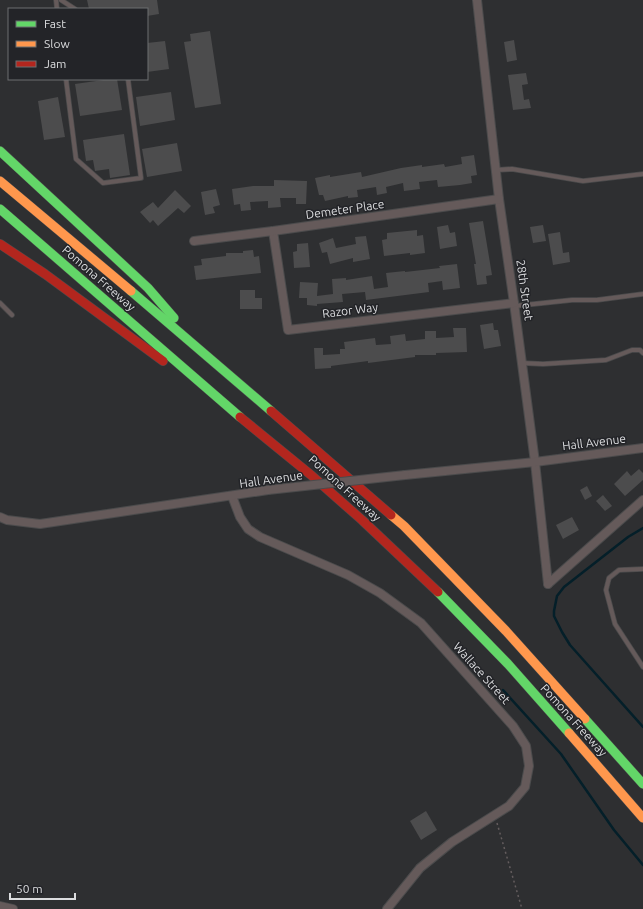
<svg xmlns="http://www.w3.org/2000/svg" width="643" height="909" font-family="Ubuntu,sans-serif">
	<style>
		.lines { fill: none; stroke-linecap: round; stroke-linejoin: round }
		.stream { stroke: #041f29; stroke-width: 2.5 }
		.building { fill: #4c4c4d }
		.lane-casing { stroke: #4b4b4c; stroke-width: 5.5 }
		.street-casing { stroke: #4b4b4c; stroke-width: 10 }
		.fast-casing { stroke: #4b4b4c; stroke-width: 10 }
		.slow-casing { stroke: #4b4b4c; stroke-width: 10 }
		.jam-casing { stroke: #4b4b4c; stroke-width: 10 }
		.path { stroke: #645d5e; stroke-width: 1.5; stroke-dasharray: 2 3; stroke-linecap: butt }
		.lane { stroke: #655a5a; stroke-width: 4 }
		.street { stroke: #655a5a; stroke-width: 8 }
		.fast { stroke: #63d668; stroke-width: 9 }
		.slow { stroke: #ff974d; stroke-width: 9 }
		.jam { stroke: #b3261e; stroke-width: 9 }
		.street-bridge-casing { stroke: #4b4b4c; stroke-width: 10; stroke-linecap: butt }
		.street-bridge { stroke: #655a5a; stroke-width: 8 }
		.labels { text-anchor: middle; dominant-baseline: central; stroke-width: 3; stroke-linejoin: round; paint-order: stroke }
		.street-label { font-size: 12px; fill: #dcdddf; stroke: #232428 }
	</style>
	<rect width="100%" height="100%" fill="#2e2f31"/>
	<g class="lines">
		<g class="stream">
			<path d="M643,528L628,537L564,587L557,596L554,611V616L562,632L570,645L643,727"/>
			<path d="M503,690L561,754L614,830L643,865"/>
		</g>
	</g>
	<g class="building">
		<path d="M87,0H157L159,14L147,16V9H89Z"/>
		<path d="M210,31L221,104L195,108L184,42L191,41L190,34Z"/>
		<path d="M514,40L517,60L507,62L504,42Z"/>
		<path d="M165,41L169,69L147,72V43Z"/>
		<path d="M526,73L528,84L522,85L524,100L529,99L531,108L513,110L508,75Z"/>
		<path d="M110,79H117L122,110L80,116L75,84Z"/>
		<path d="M171,92L175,120L140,126L136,97Z"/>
		<path d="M58,97L65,137L44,140L38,101Z"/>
		<path d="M124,134L130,175L110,178L109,169L95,171L93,160L86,161L83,140Z"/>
		<path d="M177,143L182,171L147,177L142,149Z"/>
		<path d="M474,155L477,175L471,176L472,183L460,185L438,187L437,180L419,182L420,189L404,191L403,183L386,187L387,193L377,195L376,187L357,190L358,197L348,198V196L325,201L323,195H319L315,178L330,175V177L361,172L362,177L401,168L422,165V167L444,164L445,167L462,164L461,157Z"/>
		<path d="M274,180L307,181L306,204H296V198H280L281,207L268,208V201L250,202L251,210L241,211L240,204L234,205L232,189L253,186H274Z"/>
		<path d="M216,189L220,205L213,207L215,213L205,215L201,192Z"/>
		<path d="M175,190L191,206L184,213L178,208L158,226L153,220L150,223L140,212L153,202L158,208Z"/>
		<path d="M483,221L492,275L486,276L487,284L477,285L474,264H476L469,223Z"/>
		<path d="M448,225L450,233L455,232L457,246L440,249L437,227Z"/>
		<path d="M543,225L546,241L533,243L530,227Z"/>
		<path d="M417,230V236L423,235L425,253L410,255V253L384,256L382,240L387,239V233Z"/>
		<path d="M560,232L563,253L569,252L570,262L553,265L548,234Z"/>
		<path d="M366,236L370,259L353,262V258L330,264L327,252L322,253L319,243L333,238L336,248L356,244L355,237Z"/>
		<path d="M308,243L310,267L294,268L293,252L297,251V244Z"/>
		<path d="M253,250L254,257L259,256L261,273L196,280L194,266L202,265L201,259L226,256V253H243V251Z"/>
		<path d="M457,264L460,288L443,290L442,281L428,283L429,292L366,300L365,292L342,294L343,302L317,304V306L307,305V298H299L300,282L318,283L317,296L333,294L332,279L346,278V280L372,276L374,289L388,287L386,273L405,271V272L440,268L439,266Z"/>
		<path d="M240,290H255V298H262V309H240Z"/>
		<path d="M493,323L494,330H498L501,346L484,349L480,325Z"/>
		<path d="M453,328H466L467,352L436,353V355H415V357L368,363V361L331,366V368L315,369L314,348H323V355L340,354V349H345L344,342L375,338L376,345L391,344L390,336L405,334L406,341L425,339V331H436V338L454,337Z"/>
		<path d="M639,469L643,473V480L625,496L614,484L627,471L631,476Z"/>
		<path d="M587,486L592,496L585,500L580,490Z"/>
		<path d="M603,495L612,506L605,511L596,501Z"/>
		<path d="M572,517L579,530L563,539L556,525Z"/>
		<path d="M426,811L437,830L421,840L410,821Z"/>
	</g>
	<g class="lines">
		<g class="lane-casing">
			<g id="lane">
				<path d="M56,0L57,9"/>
				<path d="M61,0L75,9"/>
				<path d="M66,79L76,159L103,183L141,178L128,79"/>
				<path d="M496,170L512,169L583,181L643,174"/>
				<path d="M0,303L12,315"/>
				<path d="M515,306L572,300H597L643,294"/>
				<path d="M522,363L543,364L606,360L632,350H640L643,353"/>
				<path d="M643,569L619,570L609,578L606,590L615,624L643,667"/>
			</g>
		</g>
		<g class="street-casing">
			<g id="street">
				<path d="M477,0L499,199L514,303L535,462L548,584"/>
				<path d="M273,231L288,330L514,303"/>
				<path d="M194,241L273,231L499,199"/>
				<path d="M405,475L535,462L643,448"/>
				<path d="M232,496L240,517L248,529L260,537L348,575L380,593L421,623L513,726L526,746L529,766L525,787L509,806L452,842L420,868L387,909"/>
				<path d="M0,517L7,520L40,524L268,490"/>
				<path d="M548,584L643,500"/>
				<path d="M0,906L13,909"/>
			</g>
		</g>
		<g class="fast-casing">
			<g id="fast">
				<path d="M0,151L148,288L174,318"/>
				<path d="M0,209L240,417"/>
				<path d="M131,291L271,411"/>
				<path d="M438,592L508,664L569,733"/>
				<path d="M585,719L643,784"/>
			</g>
		</g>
		<g class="slow-casing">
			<g id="slow">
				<path d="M0,181L131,291"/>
				<path d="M391,515L404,526L506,631L585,719"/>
				<path d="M569,733L643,818"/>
			</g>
		</g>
		<g class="jam-casing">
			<g id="jam">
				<path d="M0,244L45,274L163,361"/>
				<path d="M271,411L391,515"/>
				<path d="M240,417L311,475L362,520L438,592"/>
			</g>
		</g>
		<path class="path" d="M497,823L522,909"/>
		<use href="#lane" class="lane"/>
		<use href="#street" class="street"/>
		<use href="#fast" class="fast"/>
		<use href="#slow" class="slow"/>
		<use href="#jam" class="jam"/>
		<g class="street-bridge-casing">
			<path id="street-bridge" d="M268,490L405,475"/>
		</g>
		<use href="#street-bridge" class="street-bridge"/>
	</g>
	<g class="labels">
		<g class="street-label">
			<text transform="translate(345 209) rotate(-8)">Demeter Place</text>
			<text transform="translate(99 278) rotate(41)">Pomona Freeway</text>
			<text transform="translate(525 290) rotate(82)">28th Street</text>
			<text transform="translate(350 310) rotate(-7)">Razor Way</text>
			<text transform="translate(594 442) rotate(-7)">Hall Avenue</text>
			<text transform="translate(271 479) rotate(-8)">Hall Avenue</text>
			<text transform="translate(345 488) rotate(42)">Pomona Freeway</text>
			<text transform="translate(482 673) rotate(48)">Wallace Street</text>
			<text transform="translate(574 720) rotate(48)">Pomona Freeway</text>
		</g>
	</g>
	<rect x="8" y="8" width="140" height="72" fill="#232428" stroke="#6d6e71"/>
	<rect x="16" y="21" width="20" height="6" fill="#63d668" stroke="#6d6e71"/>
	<text x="44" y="28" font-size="12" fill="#dcdddf">Fast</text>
	<rect x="16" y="41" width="20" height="6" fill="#ff974d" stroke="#6d6e71"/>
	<text x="44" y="48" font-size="12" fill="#dcdddf">Slow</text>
	<rect x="16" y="61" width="20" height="6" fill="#b3261e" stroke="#6d6e71"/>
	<text x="44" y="68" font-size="12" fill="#dcdddf">Jam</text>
	<path d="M10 893v6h65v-6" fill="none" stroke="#dcdddf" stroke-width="2"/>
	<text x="16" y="893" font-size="12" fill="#dcdddf" stroke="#232428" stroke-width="3" paint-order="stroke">50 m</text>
</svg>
